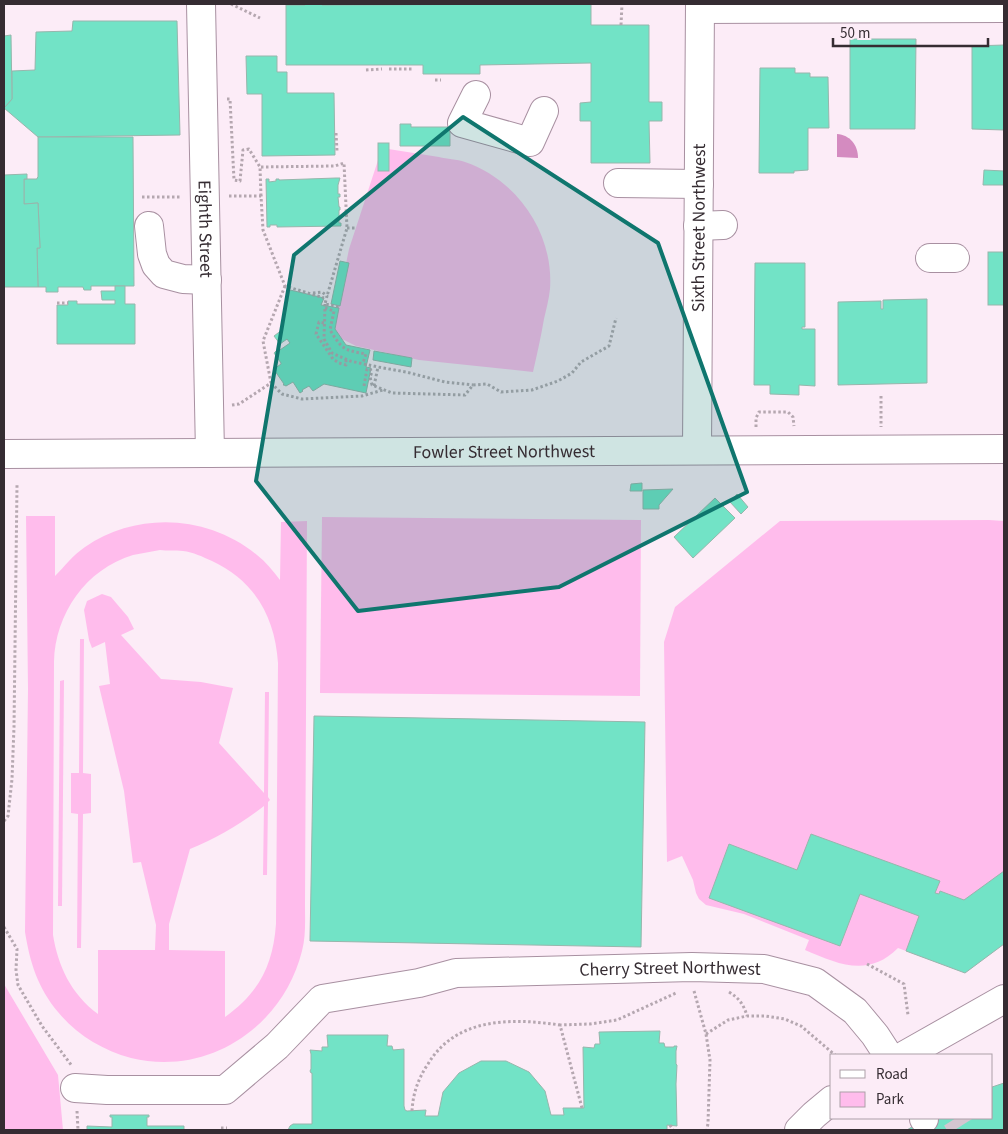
<svg xmlns="http://www.w3.org/2000/svg" width="1008" height="1134" font-family="'Source Sans 3',sans-serif">
	<style>
		.green { fill: #ffbcec; fill-rule: evenodd }
		.water { fill: #d48bc0 }
		.building { fill: #72e3c6; stroke: #97b6ac }
		.lines { fill: none; stroke-linecap: round; stroke-linejoin: round }
		.minor-tunnel { stroke: #d4c6d0; stroke-width: 28; stroke-dasharray: 28 14; stroke-linecap: butt }
		.minor-casing { stroke: #a890a1; stroke-width: 30 }
		.path { stroke: #b5a7b0; stroke-width: 3; stroke-dasharray: 2.5 2.5; stroke-linecap: butt }
		.minor { stroke: #fff; stroke-width: 28 }
		.marked { fill: #0f766e; fill-opacity: 0.2; stroke: #0f766e; stroke-width: 4; stroke-linejoin: round }
		.labels { text-anchor: middle; dominant-baseline: central; stroke-width: 4; stroke-linejoin: round; paint-order: stroke }
		.street-label { font-size: 18px; fill: #352c32; stroke: #fcecf7 }
	</style>
	<rect width="100%" height="100%" fill="#fcecf7"/>
	<g class="green">
		<path d="M382,148C401,151 420,154 439,157C447,159 457,159 465,162C518,180 554,234 550,289C549,299 546,310 544,319C541,337 537,354 533,372L419,360L356,346L342,339L333,328L349,249Z"/>
		<path d="M26,516H55V576C65,566 73,555 85,547C138,511 208,515 257,555C266,562 273,571 280,580L281,522L307,521L305,905C305,920 306,936 302,951C283,1027 208,1077 131,1058C102,1050 77,1035 58,1012C38,988 30,963 25,932L28,689ZM160,550C167,551 175,550 183,551C193,552 203,557 212,561C255,581 275,617 278,663L276,924C273,965 259,993 225,1017V951L169,950V924L190,849C217,838 241,824 264,806L263,875H267L268,802L270,800L268,797L269,692H265L264,793L219,743L233,688L201,682L161,679L121,635L134,629L128,617L111,597L102,594L87,601L84,610L89,640L92,648L105,642L110,684L99,686L124,791L133,863L141,862L156,925L155,950H98V1014C71,994 58,966 53,935L54,662C55,614 86,569 133,555C142,553 151,552 160,550Z"/>
		<path d="M322,517L641,520L640,696L320,693Z"/>
		<path d="M989,520L1004,521V944L965,973L898,948C868,978 838,964 805,950L809,940L744,914L706,905L699,899L696,893L693,880L682,856L667,862L664,642L675,607L780,521Z"/>
		<path d="M80,639H84L83,773L91,774V813L83,814L81,948H77L78,814L71,813V773H79Z"/>
		<path d="M64,680L62,906H58L60,681Z"/>
		<path d="M4,984L58,1075L63,1130H4Z"/>
	</g>
	<path class="water" d="M837,134C850,135 858,145 858,158L837,157Z"/>
	<g class="building">
		<path d="M305,4H322V5L591,4V25H649V102H662V121H649L650,163H591V121H580V103L591,102V63L480,65V74H423V65H286V5H305Z"/>
		<path d="M73,21H177L180,135L38,137L4,108L12,99V71L35,70L36,32L72,31Z"/>
		<path d="M11,35L12,99L4,108V36Z"/>
		<path d="M850,39H916L915,129H850Z"/>
		<path d="M1004,45V130L972,129V46Z"/>
		<path d="M246,56H277V72H287V93H334L335,155L262,156V94H247Z"/>
		<path d="M760,68H795V73H810V77H828L829,128H808V170L794,171V173H759Z"/>
		<path d="M400,124H411V127H450V146H400Z"/>
		<path d="M38,137H133L134,286H91V290H84L83,287H58V292H46V287H38L37,248H40L38,203L24,204V179H37V178L38,177Z"/>
		<rect x="378" y="143" width="11" height="28"/>
		<path d="M984,170L1004,171V185H983Z"/>
		<path d="M27,174V179H24V204L38,203L40,248H37L38,287H4V175Z"/>
		<path d="M336,178H340L338,185V194H340V197H338L339,207H340V210H339V223H341V226L277,227V225H270V227H267L266,179H269V182L276,181V179H279V180Z"/>
		<rect x="988" y="252" width="16" height="53"/>
		<path d="M340,261L349,263L340,306L331,304Z"/>
		<path d="M755,263H805V327H802V329H815V386L799,385V395L770,394V385H754Z"/>
		<path d="M115,286H125V304H135V344H57V305H68V301H77V304H115V300H102L101,291H115Z"/>
		<path d="M290,290L324,298L321,305L339,308L335,329L346,345L370,350L366,367L371,368L366,393L324,384L313,391L309,386L302,390L303,391L300,393L293,382L286,386L284,385H283L284,384L275,371H274H275L274,369L281,364V363L274,353L276,351L277,352L290,343L287,339L280,344L274,336L282,330Z"/>
		<path d="M927,299V383L838,385V302L881,301V309H883V300Z"/>
		<path d="M374,351L412,358L411,367L373,360Z"/>
		<path d="M642,483V491H630L631,484Z"/>
		<path d="M673,489L659,505V509H643V490Z"/>
		<path d="M737,494L748,507L741,514L730,502Z"/>
		<path d="M715,498L735,518L693,558L674,537Z"/>
		<path d="M314,716L645,722L641,947L310,941Z"/>
		<path d="M811,834L940,881L935,893L939,894L940,891L964,900L1004,871V944L965,973L906,951L919,916L860,894L840,946L709,898L729,844L797,870Z"/>
		<path d="M660,1031L659,1043H664L665,1047H674V1046H677L676,1051V1064L677,1065L676,1084L677,1126L667,1125V1130H669H288L290,1126L293,1124H312V1073H311L310,1071L311,1069V1054L310,1050L322,1051V1047H328L327,1035H388L387,1046H392L393,1050L404,1049V1106L405,1110L407,1111L426,1110L425,1116H438L443,1092L459,1073L481,1061H506L529,1072L545,1091L551,1115H564L563,1108H584L583,1047L594,1048L595,1044H600L599,1032Z"/>
		<path d="M1004,1083V1130H907L926,1118H992V1087Z"/>
		<path d="M110,1115H149V1117H147V1126H184V1130H87V1126L112,1127V1117H110Z"/>
	</g>
	<g class="lines">
		<path class="minor-tunnel" d="M956,1118L961,1126"/>
		<g class="minor-casing">
			<g id="minor">
				<path id="s1" d="M201,4L210,453"/>
				<path d="M700,9L1004,8"/>
				<path d="M476,95L462,123L530,142L544,111"/>
				<path d="M618,183L699,184"/>
				<path d="M149,226L152,254L156,265L164,274L183,279L207,280"/>
				<path d="M698,226L723,225"/>
				<path d="M930,258H955"/>
				<path id="s2" d="M697,450L700,4"/>
				<path id="s3" d="M4,454L1004,449"/>
				<path d="M905,1055L1004,999"/>
				<path id="s4" d="M75,1088L107,1090H225L277,1046L322,999L419,983L456,973L692,967L764,969L815,982L855,1011L875,1035L888,1055"/>
				<path d="M924,1118V1119"/>
				<path d="M799,1130L814,1115L832,1100"/>
			</g>
		</g>
		<g class="path">
			<path d="M231,4L260,18"/>
			<path d="M621,25L622,4"/>
			<path d="M389,69H414"/>
			<path d="M366,70L382,69"/>
			<path d="M435,80H441"/>
			<path d="M227,99H230L234,180L240,181L243,150L249,149L260,167"/>
			<path d="M336,133L337,151"/>
			<path d="M229,196H261L263,230L285,286L324,298"/>
			<path d="M261,196L260,167L335,166L344,163L347,228L327,296"/>
			<path d="M142,197H182"/>
			<path d="M347,228H356"/>
			<path d="M313,293L322,292L327,296L325,304L340,307"/>
			<path d="M57,303H68"/>
			<path d="M325,304L324,339L332,353L350,361L378,367"/>
			<path d="M325,308L334,311L330,330C342,349 343,350 366,354L363,363"/>
			<path d="M324,323L319,322L316,334L333,359L339,363L346,365V359"/>
			<path d="M271,383L282,394L302,399L362,396L383,390"/>
			<path d="M364,386L367,369H370L372,372L370,377L372,385L392,393L465,395L473,385L487,384L501,392L532,390L558,381L572,373L581,362L609,346L616,318"/>
			<path d="M374,386L378,367L406,372L445,382L473,385"/>
			<path d="M881,396V427"/>
			<path d="M232,405L239,404L271,383L263,341L285,286"/>
			<path d="M756,427V418L759,412H788L793,417L794,426"/>
			<path d="M4,821L8,816L12,779L14,727L17,485"/>
			<path d="M4,927L17,949L16,970L18,985L42,1026L72,1066"/>
			<path d="M867,964L904,984L908,1015"/>
			<path d="M694,991L706,1034L710,1060L708,1123L707,1130"/>
			<path d="M729,992C739,998 744,1005 747,1016"/>
			<path d="M706,1034L728,1020L747,1016H765L785,1019L801,1026L835,1055"/>
			<path d="M582,1108L560,1025L590,1024L617,1020L676,993"/>
			<path d="M77,1111L78,1130"/>
			<path d="M412,1111C413,1093 418,1079 428,1064C456,1017 512,1018 560,1025"/>
			<path d="M670,1125L673,1130"/>
			<path d="M221,1128H227"/>
		</g>
		<use href="#minor" class="minor"/>
	</g>
	<path class="marked" d="M463,117L658,243L747,492L559,587L358,611L256,481L294,255Z"/>
	<g class="labels">
		<g class="street-label">
			<text stroke="none"><textPath href="#s2" startOffset="222">Sixth Street Northwest</textPath></text>
			<text stroke="none"><textPath href="#s1" startOffset="225">Eighth Street</textPath></text>
			<text stroke="none"><textPath href="#s3" startOffset="500">Fowler Street Northwest</textPath></text>
			<text stroke="none"><textPath href="#s4" startOffset="634">Cherry Street Northwest</textPath></text>
		</g>
	</g>
	<rect width="1008" height="1134" fill="none" stroke="#352c32" stroke-width="10"/>
	<rect x="830" y="1054" width="162" height="65" fill="#fcecf7" stroke="#ac9fa8"/>
	<rect x="840" y="1070" width="25" height="8" fill="#ffffff" stroke="#ac9fa8"/>
	<text x="876" y="1079" font-size="15" fill="#352c32">Road</text>
	<rect x="840" y="1092" width="25" height="15" fill="#ffbcec" stroke="#ac9fa8"/>
	<text x="876" y="1104" font-size="15" fill="#352c32">Park</text>
	<path d="M833 38v8h155v-8" fill="none" stroke="#352c32" stroke-width="2.5"/>
	<text x="840" y="38" font-size="15" fill="#352c32" stroke="#fcecf7" stroke-width="4" paint-order="stroke">50 m</text>
</svg>
